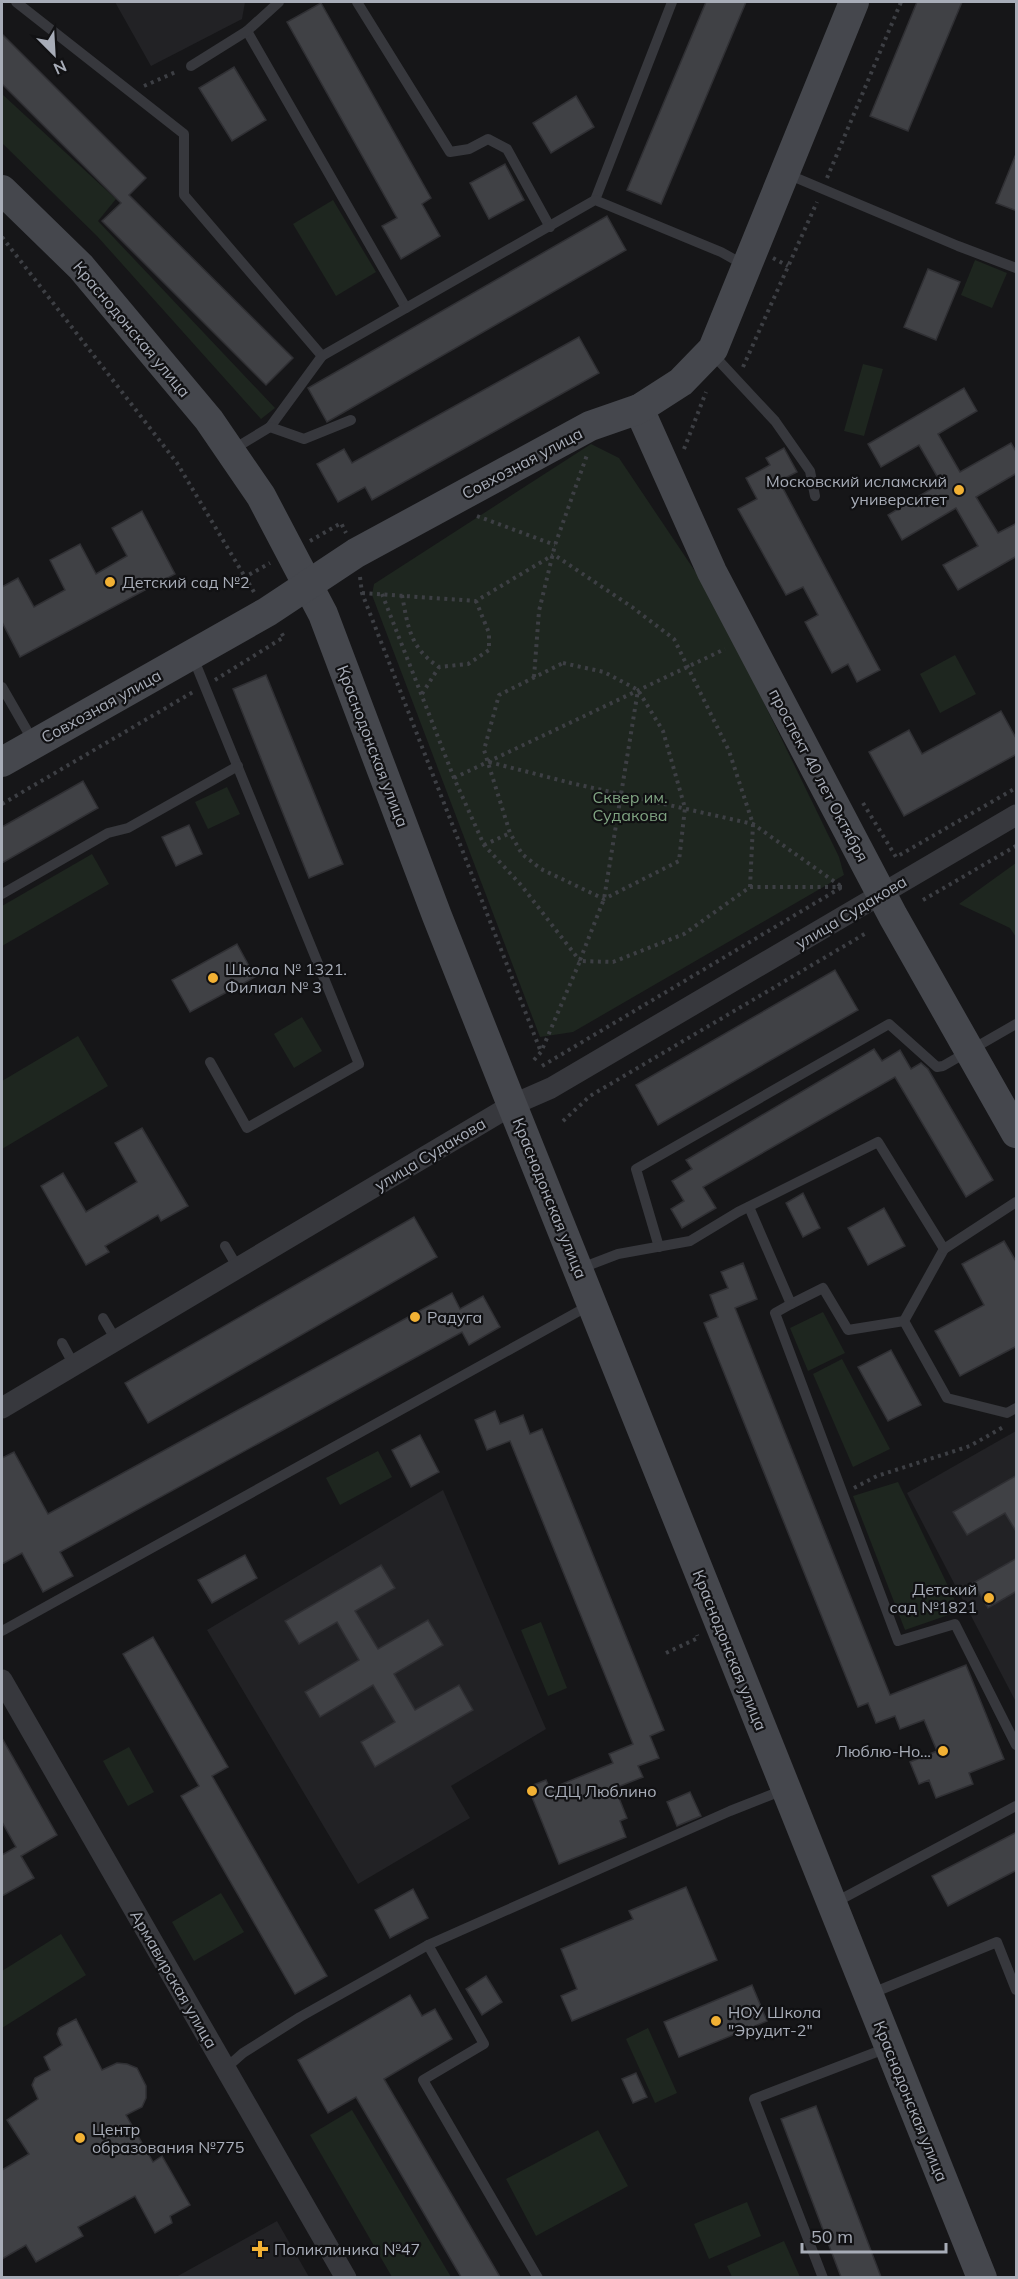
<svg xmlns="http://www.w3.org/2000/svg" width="1018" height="2279" font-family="Mulish,sans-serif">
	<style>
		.built { fill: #222225 }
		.green { fill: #1e261f }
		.building { fill: #404145; stroke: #303034; stroke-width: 1.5 }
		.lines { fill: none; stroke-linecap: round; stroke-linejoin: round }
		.path { stroke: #3d3f44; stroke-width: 4; stroke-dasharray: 3 4.5; stroke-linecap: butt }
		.lane { stroke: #37383d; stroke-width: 10 }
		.street { stroke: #37383d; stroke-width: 21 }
		.secondary { stroke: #45474d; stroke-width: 30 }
		.poi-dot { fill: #f2b134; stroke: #111113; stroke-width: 2 }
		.labels { text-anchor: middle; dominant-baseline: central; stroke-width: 4.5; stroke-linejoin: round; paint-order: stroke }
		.street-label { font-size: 16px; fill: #a8adb8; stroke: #111113 }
		.poi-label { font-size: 16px; fill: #a8adb8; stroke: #111113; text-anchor: start }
		.park-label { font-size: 16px; fill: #7fa381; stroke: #111113 }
	</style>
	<rect width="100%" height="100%" fill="#161618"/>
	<g class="built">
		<path d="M115,2H245L242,19L151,66Z"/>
		<path d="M1016,1431V1702L907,1493Z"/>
		<path d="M443,1490L546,1729L451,1786L470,1818L358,1884L207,1630Z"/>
		<path d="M277,2221L309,2277H176Z"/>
	</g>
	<g class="green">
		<path d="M2,94L116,199L98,221L275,408L261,419L97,236L2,143Z"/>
		<path d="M333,200L376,272L336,296L293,224Z"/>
		<path d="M975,260L1007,273L992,308L961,295Z"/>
		<path d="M863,364L883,369L864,436L844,431Z"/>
		<path d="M591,444L619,458L713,598L839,857L844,875L573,1032L540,1037L372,595L374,584Z"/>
		<path d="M955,655L976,694L940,713L920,674Z"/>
		<path d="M227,787L240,814L208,829L195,802Z"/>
		<path d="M92,854L109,884L2,946V906Z"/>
		<path d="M1016,863V937L1010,928L959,904Z"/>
		<path d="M302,1017L322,1051L294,1068L274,1034Z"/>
		<path d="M78,1036L108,1086L2,1149V1081Z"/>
		<path d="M823,1312L845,1353L808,1371L790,1328Z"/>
		<path d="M842,1359L890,1449L853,1467L813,1374Z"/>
		<path d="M378,1451L392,1477L340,1505L326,1478Z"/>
		<path d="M898,1482L960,1611L905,1630L853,1496Z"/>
		<path d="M541,1622L567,1688L548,1696L521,1630Z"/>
		<path d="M129,1747L154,1792L128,1806L103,1761Z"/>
		<path d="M221,1893L244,1932L194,1961L172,1922Z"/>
		<path d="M61,1934L86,1975L2,2028V1971Z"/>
		<path d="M648,2028L677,2093L655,2103L626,2039Z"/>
		<path d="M352,2110L451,2277H392L310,2135Z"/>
		<path d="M598,2130L628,2186L536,2236L506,2179Z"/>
		<path d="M747,2202L761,2236L709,2259L694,2224Z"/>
		<path d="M784,2241L800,2277H732L727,2266Z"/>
	</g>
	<g class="building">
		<path d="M706,2H746L661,204L627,190Z"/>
		<path d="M917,2H962L908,131L870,116Z"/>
		<path d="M321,3L431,198L422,204L440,236L401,259L382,226L397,218L287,22Z"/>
		<path d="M2,34L146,178L129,195L293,358L266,385L102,221L121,203L2,84Z"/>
		<path d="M234,67L266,120L232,141L199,88Z"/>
		<path d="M576,96L594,127L551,153L533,123Z"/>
		<path d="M1016,154H1017V211L996,203Z"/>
		<path d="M505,164L524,200L489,219L470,183Z"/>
		<path d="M607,216L626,250L327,422L308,388Z"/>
		<path d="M928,269L960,282L936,340L904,327Z"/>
		<path d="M579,337L599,373L372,500L365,487L338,502L317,464L344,449L352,463Z"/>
		<path d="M964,388L977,411L938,434L960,472L1011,443L1017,453V473L976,497L998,533L1017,523V556L958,590L943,565L978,546L956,508L902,540L888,515L941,483L919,445L881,467L868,444Z"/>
		<path d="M784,448L797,472L779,481L880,670L857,682L848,664L832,673L805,622L818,615L803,587L786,595L738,509L757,499L746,478L770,465L766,458Z"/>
		<path d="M142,511L175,574L20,657L2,622V587L18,578L34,607L65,590L50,560L80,544L96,574L127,556L112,528Z"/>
		<path d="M266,675L343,864L309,878L233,689Z"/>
		<path d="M1001,711L1017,740V754L904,816L869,752L909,730L922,754Z"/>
		<path d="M83,781L98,808L2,863V827Z"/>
		<path d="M189,825L202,854L176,866L162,837Z"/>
		<path d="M237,944L255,977L190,1012L172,980Z"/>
		<path d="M835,970L858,1010L658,1125L636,1085Z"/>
		<path d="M874,1049L882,1061L900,1050L911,1069L921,1063L928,1069L993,1180L966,1197L895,1077L703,1187L716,1208L682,1228L671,1209L684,1201L672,1181L692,1169L686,1160Z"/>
		<path d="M142,1128L188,1206L161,1221L158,1215L105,1246L109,1252L86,1265L41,1186L63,1173L86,1212L137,1182L115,1143Z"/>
		<path d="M803,1193L820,1228L803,1237L786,1203Z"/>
		<path d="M884,1208L905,1246L868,1265L848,1228Z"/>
		<path d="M414,1217L437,1257L148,1423L125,1383Z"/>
		<path d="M1004,1241L1017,1263V1346L960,1376L935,1331L984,1305L962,1264Z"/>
		<path d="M743,1263L757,1299L735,1308L890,1695L966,1665L1004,1759L969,1773L973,1784L936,1798L929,1780L919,1784L910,1762L937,1751L924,1720L900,1729L895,1716L876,1723L868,1703L858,1707L704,1323L718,1317L710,1295L728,1288L721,1272Z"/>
		<path d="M452,1293L460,1309L483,1296L500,1327L469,1345L462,1332L60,1552L73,1576L43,1592L22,1553L2,1564V1458L14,1452L48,1514Z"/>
		<path d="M891,1350L921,1405L888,1421L858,1367Z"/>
		<path d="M495,1411L500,1424L523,1415L530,1434L542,1429L664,1730L650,1736L659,1758L638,1766L643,1777L615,1788L627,1818L620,1821L626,1837L559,1864L528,1787L546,1780L550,1789L613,1763L609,1754L633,1744L510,1441L487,1450L475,1420Z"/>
		<path d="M420,1435L439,1472L411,1487L392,1450Z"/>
		<path d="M1017,1475V1533L1005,1513L967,1535L953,1512Z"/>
		<path d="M245,1555L257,1578L212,1603L198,1580Z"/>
		<path d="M1017,1558V1591L988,1608L973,1583Z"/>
		<path d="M381,1565L395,1588L355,1611L378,1649L428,1620L443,1645L394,1674L415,1710L459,1685L473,1710L375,1767L361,1742L395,1722L373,1685L320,1717L305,1692L359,1660L337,1622L299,1644L285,1621Z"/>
		<path d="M153,1637L228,1767L212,1776L327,1976L295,1994L181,1796L199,1786L123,1654Z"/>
		<path d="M2,1738L57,1835L21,1856L34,1878L2,1896V1855L16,1847L2,1822Z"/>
		<path d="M690,1792L701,1816L677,1826L667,1802Z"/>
		<path d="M1017,1832V1870L948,1906L932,1876Z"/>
		<path d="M686,1887L717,1960L572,2021L561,1996L577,1989L561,1949L633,1919L629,1911Z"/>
		<path d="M413,1889L428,1918L390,1938L375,1910Z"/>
		<path d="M486,1976L502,2002L482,2015L466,1989Z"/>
		<path d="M752,1985L767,2021L679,2057L664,2022Z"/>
		<path d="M410,1995L422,2016L435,2009L452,2039L384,2079L500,2277H461L356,2097L328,2113L298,2060Z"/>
		<path d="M76,2019L102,2070L117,2063L127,2064L137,2068L146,2086V2098L142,2107L126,2115L153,2162L162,2156L190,2205L170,2216L172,2223L155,2233L135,2196L78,2227L83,2236L36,2262L26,2245L2,2259V2170L29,2154L7,2120L38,2099L32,2085L35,2078L50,2070L44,2057L62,2045L57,2034L59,2028Z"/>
		<path d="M636,2073L647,2097L633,2103L622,2079Z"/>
		<path d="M816,2106L881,2277H841L781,2119Z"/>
	</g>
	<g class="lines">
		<g class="path">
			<path d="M144,86L178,71"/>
			<path d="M827,178L901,2"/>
			<path d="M2,237L177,463L245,577"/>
			<path d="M773,258L788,266"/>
			<path d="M743,367L817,202"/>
			<path d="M684,449L706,392"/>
			<path d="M477,516L555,545"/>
			<path d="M310,541L341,523L346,533"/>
			<path d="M360,577L362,593L541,1052"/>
			<path d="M254,592L245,577L270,563"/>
			<path d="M362,593L476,601L553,555"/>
			<path d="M382,594L454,778L484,845L521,885L580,961"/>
			<path d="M402,595C408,627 410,648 439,667L468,664L489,650V633L476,601"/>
			<path d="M563,663L604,672L638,690L663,731L685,808L679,861L604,899L541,869L522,854L510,833L484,750L499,695Z"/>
			<path d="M534,677L539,611L555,545L587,455"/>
			<path d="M215,680L284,637L280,631"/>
			<path d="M422,694L439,667"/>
			<path d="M489,762L571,783L753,824L842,887"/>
			<path d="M454,778L725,649"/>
			<path d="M863,803L896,857L1016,788"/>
			<path d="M2,804L193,692"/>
			<path d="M484,845L510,833"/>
			<path d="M750,887H842"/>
			<path d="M923,900L1016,846"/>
			<path d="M580,960L604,899L638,690"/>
			<path d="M534,1060L541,1052L580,961L613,962L684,934L750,887L753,824L729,751L674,639L632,607L553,554"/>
			<path d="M542,1066L842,887"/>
			<path d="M563,1121L590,1096L868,932"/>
			<path d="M854,1488L877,1476L970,1446L1005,1426"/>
			<path d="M666,1653L698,1638L697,1635"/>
		</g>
		<g class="lane">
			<path d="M16,2L184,134V195L322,356"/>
			<path d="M279,2L247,31L406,308"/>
			<path d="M357,2L450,152L469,149L488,139L507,149L550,227"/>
			<path d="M191,66L247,31"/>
			<path d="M787,174L958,246L1016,268"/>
			<path d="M595,200L672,2"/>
			<path d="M715,352L719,361L775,421L810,471L815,496"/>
			<path d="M270,427L322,356L595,200L721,252L746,266"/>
			<path d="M232,450L270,427L304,439L351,420"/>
			<path d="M192,655L359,1064L247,1128L210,1062"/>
			<path d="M2,687L33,741"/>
			<path d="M2,894L108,833L128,828L238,766"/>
			<path d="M749,1207L791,1304L823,1288L848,1330L904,1321"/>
			<path d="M225,1246L238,1268"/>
			<path d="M659,1247L636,1169L889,1024L937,1067L943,1066L1016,1024"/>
			<path d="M944,1249L904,1321L947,1398L1007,1413L1016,1408"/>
			<path d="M579,1269L618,1254L690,1241L738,1212L878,1142L944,1249L1016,1202"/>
			<path d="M791,1304L775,1313L898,1641L955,1624L1016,1745"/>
			<path d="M103,1318L116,1340"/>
			<path d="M62,1343L74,1365"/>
			<path d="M2,1631L590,1305"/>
			<path d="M834,1903L1016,1806"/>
			<path d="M428,1945L484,2044L423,2080L538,2278"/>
			<path d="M870,1994L997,1942L1016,1990"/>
			<path d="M226,2068L243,2053L300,2017L428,1945L730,1811L786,1789"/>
			<path d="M823,2278L754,2099L887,2048"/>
		</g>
		<g class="street">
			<path d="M2,1408L512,1105L551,1088L1016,815"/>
			<path d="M2,1680L346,2278"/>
		</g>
		<g class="secondary">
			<path d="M2,190L81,267L209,420L261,496L323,614L437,916L512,1105L982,2278"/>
			<path d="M639,409L712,572L893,916L1016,1133"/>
			<path d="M2,762L267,612L356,553L590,426L639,409L681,382L713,349L854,2"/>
		</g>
	</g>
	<g class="poi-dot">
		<circle cx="959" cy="490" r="6"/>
		<circle cx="110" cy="582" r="6"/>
		<circle cx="213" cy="978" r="6"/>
		<circle cx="415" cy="1317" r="6"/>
		<circle cx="989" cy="1598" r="6"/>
		<circle cx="943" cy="1751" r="6"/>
		<circle cx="532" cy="1791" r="6"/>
		<circle cx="716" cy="2021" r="6"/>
		<circle cx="80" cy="2138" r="6"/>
		<path d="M257 2240h6v6h6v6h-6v6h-6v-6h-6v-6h6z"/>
	</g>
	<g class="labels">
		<g class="street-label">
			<text transform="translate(132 329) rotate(50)">Краснодонская улица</text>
			<text transform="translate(522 463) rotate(-28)">Совхозная улица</text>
			<text transform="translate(101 706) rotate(-29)">Совхозная улица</text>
			<text transform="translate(373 746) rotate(69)">Краснодонская улица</text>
			<text transform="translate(819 775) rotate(62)">проспект 40 лет Октября</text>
			<text transform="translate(851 912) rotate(-31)">улица Судакова</text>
			<text transform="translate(430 1154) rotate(-31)">улица Судакова</text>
			<text transform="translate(550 1198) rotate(68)">Краснодонская улица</text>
			<text transform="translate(730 1650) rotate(68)">Краснодонская улица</text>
			<text transform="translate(174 1979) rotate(60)">Армавирская улица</text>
			<text transform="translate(911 2101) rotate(68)">Краснодонская улица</text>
		</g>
		<g class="poi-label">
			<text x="947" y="481" text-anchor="end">Московский исламский<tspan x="947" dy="18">университет</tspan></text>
			<text x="122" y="582">Детский сад №2</text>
			<text x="225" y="969">Школа № 1321.<tspan x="225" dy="18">Филиал № 3</tspan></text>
			<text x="427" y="1317">Радуга</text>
			<text x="977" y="1589" text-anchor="end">Детский<tspan x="977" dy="18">сад №1821</tspan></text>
			<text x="931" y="1751" text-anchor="end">Люблю-Но...</text>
			<text x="544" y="1791">СДЦ Люблино</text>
			<text x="728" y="2012">НОУ Школа<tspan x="728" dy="18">"Эрудит-2"</tspan></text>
			<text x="92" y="2129">Центр<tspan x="92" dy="18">образования №775</tspan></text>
			<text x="274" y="2249">Поликлиника №47</text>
		</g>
		<g class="park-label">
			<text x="630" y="797">Сквер им.<tspan x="630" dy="18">Судакова</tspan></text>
		</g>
	</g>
	<rect width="1018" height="2279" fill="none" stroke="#a8adb8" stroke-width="6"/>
	<g transform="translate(54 54) rotate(156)" stroke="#111113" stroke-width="4.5" paint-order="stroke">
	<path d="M0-4.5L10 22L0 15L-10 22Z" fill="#a8adb8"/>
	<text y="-9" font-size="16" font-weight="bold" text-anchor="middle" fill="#a8adb8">N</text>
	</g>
	<path d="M802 2243v9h144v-9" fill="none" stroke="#a8adb8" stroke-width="3"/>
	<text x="811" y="2243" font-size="18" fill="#a8adb8" stroke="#111113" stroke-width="4.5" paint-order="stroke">50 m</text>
</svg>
